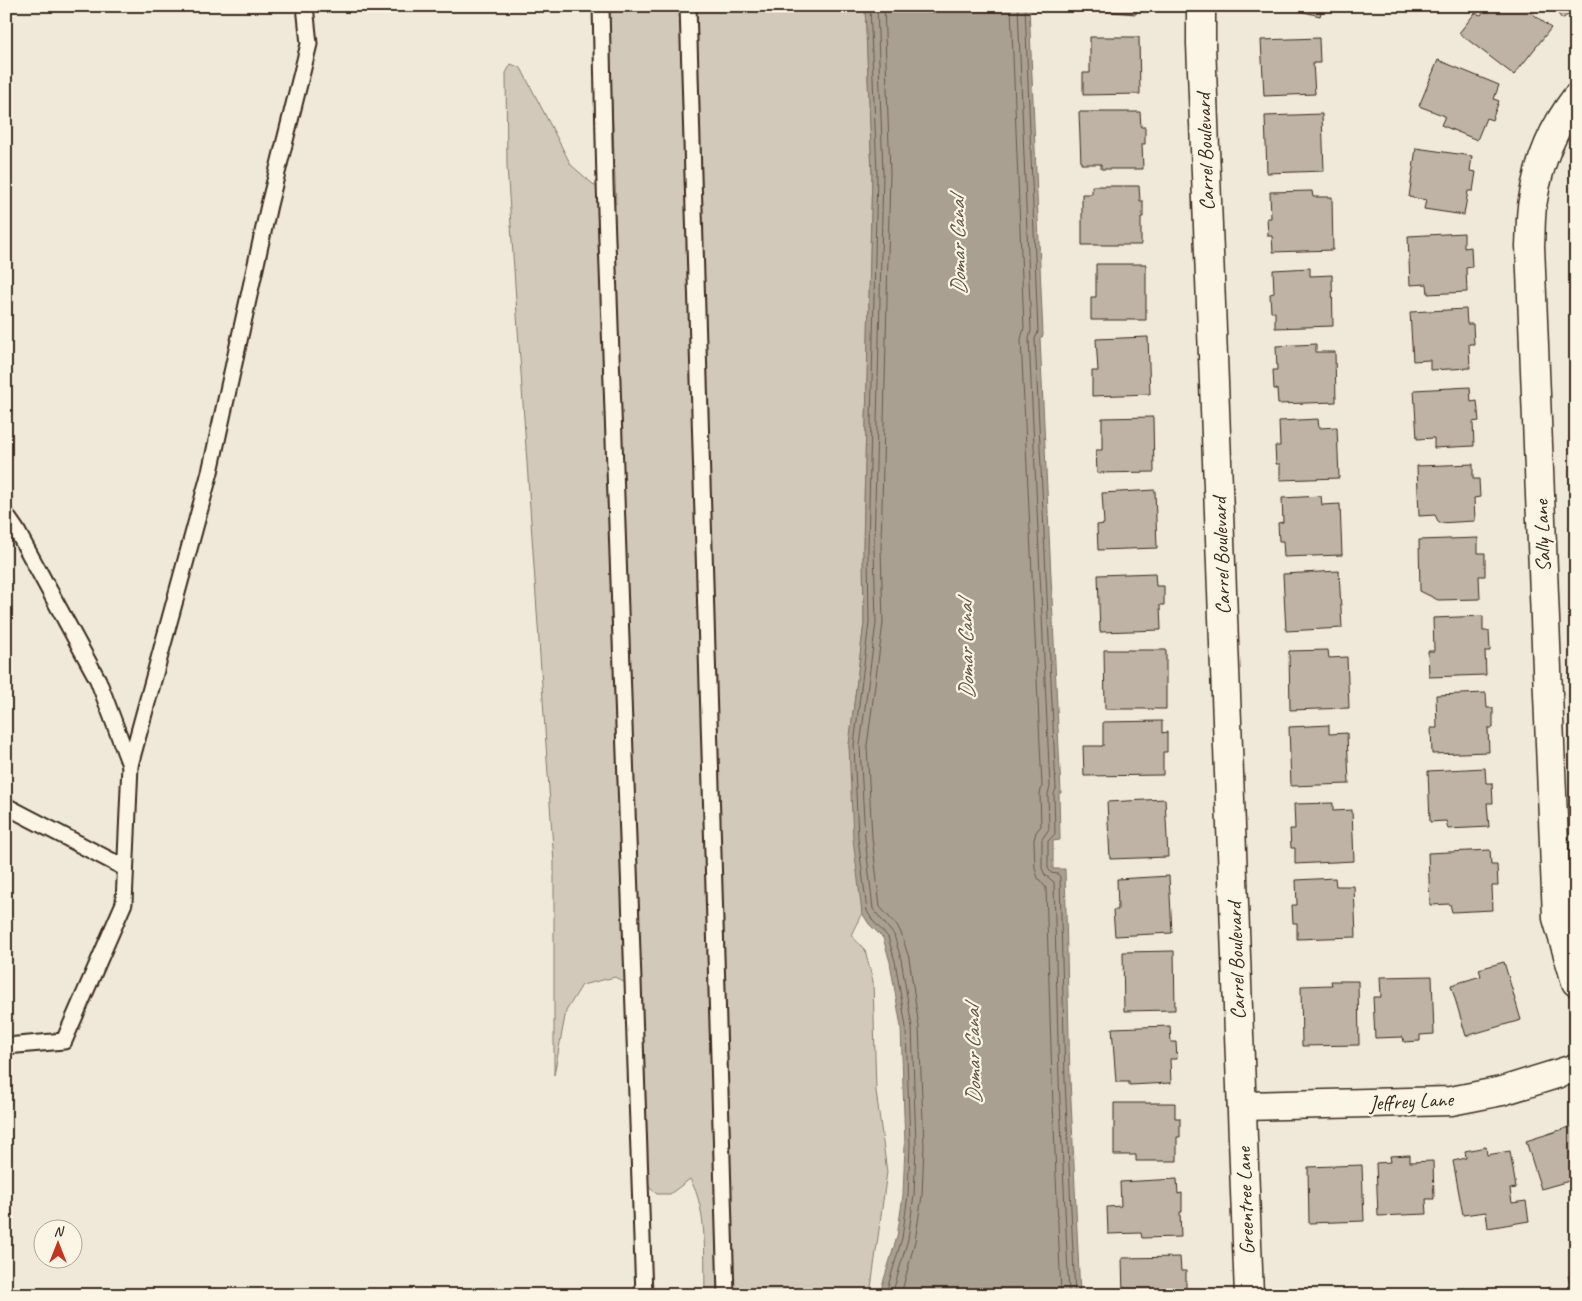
<svg xmlns="http://www.w3.org/2000/svg" width="1582" height="1301" font-family="Caveat,sans-serif">
	<style>
		.green { fill: #d2c9ba; stroke: #867a6c }
		.water { fill: #aaa091; stroke: #7e7163 }
		.lines { fill: none; stroke-linecap: round; stroke-linejoin: round }
		.shore { stroke: #67594c; stroke-width: 1 }
		.building { fill: #beb3a4; stroke: #3b2a1e }
		.service-casing { stroke: #3b2a1e; stroke-width: 19 }
		.minor-casing { stroke: #3b2a1e; stroke-width: 31 }
		.service { stroke: #fcf5e5; stroke-width: 15 }
		.minor { stroke: #fcf5e5; stroke-width: 28 }
		.labels { text-anchor: middle; dominant-baseline: central; stroke-width: 4.5; stroke-linejoin: round; paint-order: stroke }
		.street-label { font-size: 21px; fill: #3b2a1e; stroke: #fcf5e5 }
		.water-label { font-size: 22px; font-style: italic; fill: #625346; stroke: #fcf5e5 }
	</style>
	<rect width="100%" height="100%" fill="#f0e9d9"/>
	<filter id="ink" filterUnits="userSpaceOnUse"><feTurbulence type="fractalNoise" baseFrequency=".02" numOctaves="2"/><feDisplacementMap in="SourceGraphic" scale="10" xChannelSelector="R" yChannelSelector="G"/><feConvolveMatrix kernelMatrix="1 2 1 2 8 2 1 2 1" color-interpolation-filters="sRGB"/></filter>
	<g filter="url(#ink)">
		<path class="green" d="M608,6H865L872,173L863,548L864,623L849,745L862,913L851,935L865,950L873,981L876,1091L887,1172L870,1295H705C704,1259 708,1210 690,1179L670,1194H657L645,1184L627,984L615,977L582,985L566,1011L554,1075V863L507,166L506,73L511,64L521,68L571,165L616,204Z"/>
		<path class="water" d="M865,6H1029L1043,336L1040,338L1061,793H1059L1060,840L1053,841V869H1065L1070,1079L1080,1295H882V1286L897,1237L903,1195L905,1145L901,1027L890,962L883,938L869,924L862,913L853,839L849,745L864,623L863,548L872,173Z"/>
		<g class="lines">
			<g class="shore">
				<path d="M870,6L877,173L868,548L869,623L854,745L858,838L867,911L873,921L888,937L895,961L906,1027L910,1145L908,1195L902,1238L888,1286L887,1295"/>
				<path d="M877,6L883,173L874,548L876,623L860,746L865,838L873,909L894,935L901,959L912,1027L916,1145L914,1195L908,1239L894,1288L893,1295"/>
				<path d="M884,6L890,173L881,548L883,623L867,746L872,837L880,907L898,927L901,933L909,958L919,1027L924,1145L922,1196L915,1241L901,1295"/>
				<path d="M1011,6L1024,328L1021,339L1042,786L1040,794L1041,826L1036,832L1034,840L1035,868L1038,878L1046,888L1052,1080L1061,1295"/>
				<path d="M1018,6L1031,330L1029,339L1050,787L1048,794L1049,829L1042,839V868L1045,875L1054,882L1059,1080L1069,1295"/>
				<path d="M1025,6L1038,332L1035,339L1056,789L1054,794L1055,834L1048,841V868L1051,873L1058,874L1060,877L1065,1080L1075,1295"/>
			</g>
		</g>
		<g class="building">
			<path d="M1077,6H1137L1136,14L1077,9Z"/>
			<path d="M1280,6H1323L1320,16Z"/>
			<path d="M1488,6H1523L1551,28L1514,75L1459,33L1475,13L1481,15Z"/>
			<path d="M1552,6H1576V9L1562,19Z"/>
			<path d="M1090,37H1139L1140,94L1083,95V73H1090Z"/>
			<path d="M1319,38L1320,63H1313L1315,94L1264,96L1261,40Z"/>
			<path d="M1438,60L1499,85L1494,99L1499,101L1492,120L1486,118L1477,140L1441,125L1445,116L1419,106Z"/>
			<path d="M1079,112H1140L1141,127H1145V144H1142L1143,169H1101V164H1081Z"/>
			<path d="M1322,114L1324,171L1267,173L1265,116Z"/>
			<path d="M1416,148L1472,156L1470,171L1476,172L1473,191H1468L1464,215L1424,209L1426,200L1409,197Z"/>
			<path d="M1092,186H1139L1140,201H1143V217H1141V245H1082V194H1092Z"/>
			<path d="M1312,191L1313,197H1332L1333,250L1273,252L1272,236H1268L1267,218H1271L1270,192Z"/>
			<path d="M1464,233V248L1471,247L1472,267L1466,268L1467,292L1428,294L1427,284L1410,285L1408,236Z"/>
			<path d="M1096,264H1146V320H1091V297H1096Z"/>
			<path d="M1310,268V276L1332,275L1333,326L1275,328V312H1271L1270,294L1274,293L1273,270Z"/>
			<path d="M1466,309L1467,324H1473L1474,344H1469L1470,368L1430,370V360L1413,361L1410,312Z"/>
			<path d="M1148,337L1150,394L1092,396V371H1098L1096,339Z"/>
			<path d="M1316,344V352H1335L1336,402L1278,404L1277,389H1274L1273,370H1277L1276,346Z"/>
			<path d="M1470,387L1471,402L1477,401L1479,421L1473,422L1474,446L1434,448V438L1417,439L1414,390Z"/>
			<path d="M1153,417L1154,472L1097,473L1096,450H1102V418Z"/>
			<path d="M1318,419L1319,428L1337,427L1339,478L1280,480V464H1276L1275,446H1280L1279,421Z"/>
			<path d="M1473,464V479H1479L1480,497L1474,498L1475,521L1439,523L1435,515L1419,516L1417,466Z"/>
			<path d="M1155,490L1157,548L1098,550L1097,525L1104,524L1102,493Z"/>
			<path d="M1321,496L1322,505L1340,504L1342,555L1284,557L1283,541H1279L1278,523L1283,522L1282,498Z"/>
			<path d="M1478,538V553H1485V576H1479L1480,599L1438,600L1420,591L1419,540Z"/>
			<path d="M1339,571L1342,628L1286,631L1283,574Z"/>
			<path d="M1155,573L1156,586H1164V605H1160L1161,630L1100,632L1098,575Z"/>
			<path d="M1483,616V631H1489L1490,651H1485L1486,675L1429,677L1428,651H1434L1433,618Z"/>
			<path d="M1104,650H1166V709H1105Z"/>
			<path d="M1328,650L1329,658L1347,657L1349,708L1290,710L1289,651Z"/>
			<path d="M1486,693L1487,708H1493V728H1488L1489,752L1432,754L1431,728H1437L1436,695Z"/>
			<path d="M1162,721V733L1167,732V752H1163V775L1084,776L1083,746H1103V722Z"/>
			<path d="M1329,725V734L1347,733L1349,784L1291,786L1289,727Z"/>
			<path d="M1485,768L1486,783H1492L1493,803H1487L1489,827L1448,829L1446,821L1430,822L1428,771Z"/>
			<path d="M1165,799L1168,857L1110,859L1107,802Z"/>
			<path d="M1333,803V811L1352,810L1354,861L1295,864V848H1291L1290,829H1295L1294,804Z"/>
			<path d="M1490,850L1491,865H1497L1498,886H1492L1493,910L1452,912L1450,904L1430,905L1428,853Z"/>
			<path d="M1169,876L1172,933L1115,936L1113,910H1118L1117,879Z"/>
			<path d="M1335,878L1336,886H1354L1356,937L1297,939V923H1293L1292,905H1297L1296,880Z"/>
			<path d="M1174,951L1175,1010L1124,1011L1123,952Z"/>
			<path d="M1504,962L1521,1020L1466,1036L1451,985L1481,976L1479,969Z"/>
			<path d="M1432,976L1434,1034L1420,1035V1041L1404,1042L1403,1037L1375,1038L1373,997H1381L1380,977Z"/>
			<path d="M1331,981H1358L1359,1045L1302,1046L1301,986L1332,985Z"/>
			<path d="M1170,1026L1171,1042H1176L1177,1059H1170L1171,1083L1129,1085V1082H1116L1112,1028Z"/>
			<path d="M1114,1103H1175V1118H1180V1137H1177V1161H1136V1155H1114Z"/>
			<path d="M1576,1125V1179L1541,1189L1526,1141Z"/>
			<path d="M1486,1147L1487,1155L1510,1151L1516,1188L1510,1189L1512,1203L1526,1201L1529,1221L1488,1228L1486,1212L1463,1215L1453,1161L1466,1158L1465,1151Z"/>
			<path d="M1410,1155V1162L1433,1161L1434,1199H1426L1427,1214L1378,1216L1376,1163L1391,1162L1390,1156Z"/>
			<path d="M1362,1165L1364,1221L1309,1223L1308,1167Z"/>
			<path d="M1177,1179L1178,1194L1182,1193V1212H1180L1181,1237L1142,1238L1141,1233L1108,1234L1107,1207L1121,1206L1120,1182Z"/>
			<path d="M1180,1257L1181,1271H1186V1291H1182V1295H1123L1122,1258Z"/>
			<path d="M1576,1273V1295H1574L1568,1276Z"/>
			<path d="M1551,1287L1554,1295H1528Z"/>
		</g>
		<g class="lines">
			<g class="service-casing">
				<g id="service">
					<path d="M601,6L605,183L644,1295"/>
					<path d="M688,6L726,1295"/>
					<path d="M6,515L17,531L98,680L130,765"/>
					<path d="M6,806L125,868"/>
					<path d="M6,1046L64,1041L124,903L130,765L210,472L269,205L309,44L305,6"/>
				</g>
			</g>
			<g class="minor-casing">
				<g id="minor">
					<path d="M1201,6V44L1249,1295"/>
					<path d="M1576,98C1552,129 1539,162 1533,200C1530,215 1531,231 1530,246L1557,918L1576,982"/>
					<path d="M1242,1106L1451,1101L1502,1091L1576,1068"/>
				</g>
			</g>
			<use href="#service" class="service"/>
			<use href="#minor" class="minor"/>
		</g>
	</g>
	<g class="labels">
		<g class="street-label">
			<text transform="translate(1205 152) rotate(-92)">Carrel Boulevard</text>
			<text transform="translate(1542 536) rotate(-92)">Sally Lane</text>
			<text transform="translate(1221 556) rotate(-92)">Carrel Boulevard</text>
			<text transform="translate(1236 961) rotate(-92)">Carrel Boulevard</text>
			<text transform="translate(1411 1101) rotate(-3)">Jeffrey Lane</text>
			<text transform="translate(1245 1201) rotate(-92)">Greentree Lane</text>
		</g>
		<g class="water-label">
			<text transform="translate(958 246) rotate(-91)">Domar Canal</text>
			<text transform="translate(966 650) rotate(-91)">Domar Canal</text>
			<text transform="translate(973 1055) rotate(-91)">Domar Canal</text>
		</g>
	</g>
	<rect width="1582" height="1301" fill="none" stroke="#fcf5e5" stroke-width="25"/>
	<rect x="12" y="12" width="1557" height="1276" fill="none" stroke="#3b2a1e" stroke-width="2" filter="url(#ink)"/>
	<g transform="translate(58 1244)"><circle r="24" fill="#fcf5e5" stroke="#afa495"/>
	<path d="M0-4L9 19L0 12L-9 19Z" fill="#c8321e"/>
	<text y="-8" font-size="14" font-weight="bold" text-anchor="middle" fill="#3b2a1e">N</text>
	</g>
</svg>
